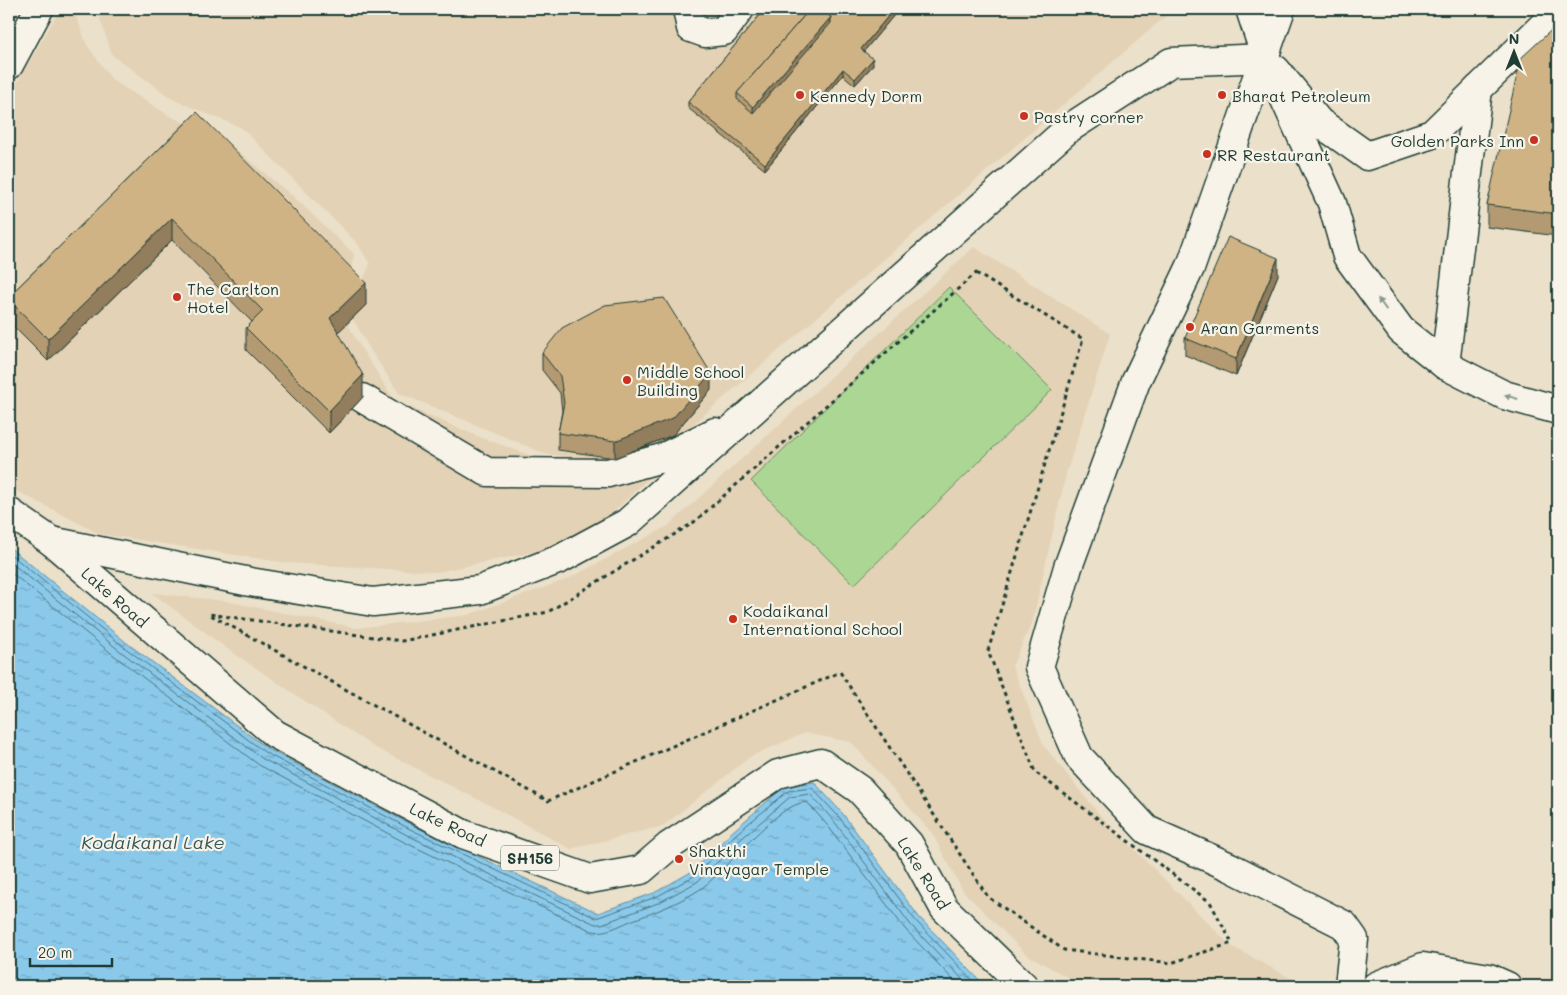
<svg xmlns="http://www.w3.org/2000/svg" width="1567" height="995" font-family="Mali,sans-serif">
	<style>
		.built { fill: #e3d2b5 }
		.grass { fill: #acd694; stroke: #668a64 }
		.water { fill: url(#water-ripples); stroke: #6091a2 }
		.lines { fill: none; stroke-linecap: round; stroke-linejoin: round }
		.shore { stroke: #4a757d; stroke-width: 1 }
		.minor-casing { stroke: #1f3d34; stroke-width: 31 }
		.major-casing { stroke: #1f3d34; stroke-width: 31 }
		.path { stroke: #1f3d34; stroke-width: 3; stroke-dasharray: 4 4; stroke-linecap: butt }
		.minor { stroke: #f7f3e8; stroke-width: 28 }
		.major { stroke: #f7f3e8; stroke-width: 28 }
		.wall { fill: #b39a72; stroke: #1f3d34 }
		.shaded-wall { fill: #927d5d; stroke: #1f3d34 }
		.building { fill: #d0b385; stroke: #1f3d34 }
		.oneway { fill: #8b988e }
		.poi-dot { fill: #c8321e; stroke: #f7f3e8; stroke-width: 2 }
		.labels { text-anchor: middle; dominant-baseline: central; stroke-width: 4.5; stroke-linejoin: round; paint-order: stroke }
		.shield { fill: #f7f3e8; stroke: #60746a; stroke-width: 1 }
		.shield-label { font-size: 15px; font-weight: bold; fill: #1f3d34 }
		.poi-label { font-size: 16px; fill: #1f3d34; stroke: #f7f3e8; text-anchor: start }
		.street-label { font-size: 16px; fill: #1f3d34; stroke: #f7f3e8 }
		.water-label { font-size: 18px; font-style: italic; fill: #355959; stroke: #f7f3e8 }
	</style>
	<defs>
		<pattern id="water-ripples" width="26" height="14" patternUnits="userSpaceOnUse" patternTransform="scale(1.25)"><rect width="26" height="14" fill="#8bc9eb"/><path d="M2 4q2-2 4 0t4 0M15 11q2-2 4 0t4 0" fill="none" stroke="#71a4bf"/></pattern>
	</defs>
	<rect width="100%" height="100%" fill="#ebe0ca"/>
	<filter id="ink" filterUnits="userSpaceOnUse"><feTurbulence type="fractalNoise" baseFrequency=".02" numOctaves="2"/><feDisplacementMap in="SourceGraphic" scale="10" xChannelSelector="R" yChannelSelector="G"/><feConvolveMatrix kernelMatrix="1 2 1 2 8 2 1 2 1" color-interpolation-filters="sRGB"/></filter>
	<g filter="url(#ink)">
		<g class="built">
			<path d="M60,9H73L87,45L112,80L170,116L228,143L296,199L354,254L341,312L361,348L395,401L477,436L532,456L651,476L607,518L548,549L437,572L288,563L100,534L9,487V97Z"/>
			<path d="M97,9H1174L690,427L642,452L601,462L546,454L399,393L371,351L349,312L370,264L357,243L242,128L174,100L112,55Z"/>
			<path d="M974,247L1110,334L1066,474L1032,623L1012,666L1044,746L1099,814L1231,946L1296,981L1264,986H1083L1026,954L963,891L932,833L851,742L805,733L751,756L663,826L571,849L491,806L372,746L229,650L152,593L225,601L357,628L468,615L568,579L668,526Z"/>
		</g>
		<path class="grass" d="M949,287L1052,390L854,585L751,481Z"/>
		<path class="water" d="M9,547L127,643L268,749L412,825L598,913L654,893L691,872L733,831L786,785L814,782L843,814L919,917L985,986H9Z"/>
		<g class="lines">
			<g class="shore">
				<path d="M9,553L124,647L266,753L410,829L596,918L656,897L694,876L736,834L788,791L812,788L839,817L915,920L978,986"/>
				<path d="M9,561L120,651L263,759L407,835L595,924H602L658,903L697,882L741,839L790,797L810,794L834,821L910,924L969,986"/>
				<path d="M9,571L116,657L259,765L404,842L592,931C606,934 620,925 633,920C656,912 681,902 702,888C728,869 776,803 807,802L828,826L905,929L959,986"/>
			</g>
			<g class="minor-casing">
				<g id="minor">
					<path d="M687,9L691,28L705,33L724,31L740,9"/>
					<path d="M1281,9L1191,266L1136,381L1068,567L1039,667L1079,757L1147,830L1230,867L1344,925L1354,939L1349,986"/>
					<path d="M1276,70L1319,122L1367,156L1432,134L1558,11"/>
					<path d="M1445,365L1478,89"/>
					<path d="M362,398L487,472L608,473L662,458L715,432"/>
					<path d="M51,541L250,582L373,602L480,590L560,559L627,523L1068,129L1171,62L1266,58"/>
				</g>
			</g>
			<g class="major-casing">
				<g id="major">
					<path d="M1250,9L1266,58L1332,203L1347,256L1401,330L1445,365L1504,395L1558,410"/>
					<path d="M9,65L39,9"/>
					<path d="M9,512L51,541L275,734L463,834L590,879L641,870L669,846L778,774L821,763L860,790L909,844L944,908L1024,986"/>
					<path d="M1376,986L1423,967L1489,978L1507,986"/>
				</g>
			</g>
			<path class="path" d="M976,273L1083,339L988,651L1035,772L1210,902L1232,943L1171,963L1064,950L988,897L840,672L548,801L209,614L402,641L548,612L693,523Z"/>
			<use href="#minor" class="minor"/>
			<use href="#major" class="major"/>
		</g>
		<g class="wall">
			<path d="M765,9H899L864,51L873,65L855,85L843,75L765,170L688,108V102Z"/>
			<path d="M1558,24V236L1487,227V205Z"/>
			<path d="M197,112L366,305L338,332L363,397L329,433L246,350V328L252,322L172,240L48,361L9,322V296Z"/>
			<path d="M1278,275L1236,376L1185,355V338Z"/>
			<path d="M542,353L711,390L673,435L615,458L558,450V433L562,411L560,393L542,370Z"/>
		</g>
		<g class="shaded-wall">
			<path d="M894,9H899L861,55V49Z"/>
			<path d="M831,17V29L753,119V107Z"/>
			<path d="M873,59V65L855,85V79Z"/>
			<path d="M843,69V75L765,170V164Z"/>
			<path d="M172,218V240L48,361V339Z"/>
			<path d="M1278,258V275L1236,376V359Z"/>
			<path d="M366,283V305L330,340V318Z"/>
			<path d="M711,373V390L673,435L615,458V441Z"/>
			<path d="M363,375V397L329,433V411Z"/>
		</g>
		<g class="building">
			<path d="M765,9H810L737,93V99L753,113L831,23V17L821,9H894L861,49L873,59L855,79L843,69L765,164L688,102Z"/>
			<path d="M810,9H821L831,17L753,107L737,93Z"/>
			<path d="M1558,24V214L1487,205L1521,58Z"/>
			<path d="M197,112L366,283L330,318L363,375L329,411L246,328L263,311L172,218L48,339L9,300V296Z"/>
			<path d="M1228,237L1278,258L1236,359L1185,338Z"/>
			<path d="M664,298L711,373L673,418L615,441L558,433L564,403L560,376L542,353L562,328L605,305Z"/>
		</g>
		<defs><path id="oneway-solid" d="M-6-.8H1V-3.2L6.5 0L1 3.2V.8H-6Z" transform="scale(1.25)"/></defs>
		<g class="oneway">
			<use href="#oneway-solid" transform="translate(1382 304) rotate(-126)"/>
			<use href="#oneway-solid" transform="translate(1511 397) rotate(-164)"/>
		</g>
	</g>
	<g class="poi-dot">
		<circle cx="800" cy="95" r="5"/>
		<circle cx="1222" cy="95" r="5"/>
		<circle cx="1024" cy="116" r="5"/>
		<circle cx="1534" cy="140" r="5"/>
		<circle cx="1207" cy="154" r="5"/>
		<circle cx="177" cy="297" r="5"/>
		<circle cx="1190" cy="327" r="5"/>
		<circle cx="627" cy="380" r="5"/>
		<circle cx="733" cy="619" r="5"/>
		<circle cx="679" cy="859" r="5"/>
	</g>
	<g class="labels">
		<rect class="shield" x="501" y="845.5" width="58" height="25" rx="4"/>
		<g class="shield-label">
			<text x="530" y="858">SH156</text>
		</g>
		<g class="poi-label">
			<text x="810" y="95">Kennedy Dorm</text>
			<text x="1232" y="95">Bharat Petroleum</text>
			<text x="1034" y="116">Pastry corner</text>
			<text x="1524" y="140" text-anchor="end">Golden Parks Inn</text>
			<text x="1217" y="154">RR Restaurant</text>
			<text x="187" y="288">The Carlton<tspan x="187" dy="18">Hotel</tspan></text>
			<text x="1200" y="327">Aran Garments</text>
			<text x="637" y="371">Middle School<tspan x="637" dy="18">Building</tspan></text>
			<text x="743" y="610">Kodaikanal<tspan x="743" dy="18">International School</tspan></text>
			<text x="689" y="850">Shakthi<tspan x="689" dy="18">Vinayagar Temple</tspan></text>
		</g>
		<g class="street-label">
			<text transform="translate(115 597) rotate(41)">Lake Road</text>
			<text transform="translate(448 824) rotate(25)">Lake Road</text>
			<text transform="translate(924 873) rotate(58)">Lake Road</text>
		</g>
		<g class="water-label">
			<text x="153" y="842">Kodaikanal Lake</text>
		</g>
	</g>
	<rect width="1567" height="995" fill="none" stroke="#f7f3e8" stroke-width="30"/>
	<rect x="15" y="15" width="1537" height="965" fill="none" stroke="#1f3d34" stroke-width="2" filter="url(#ink)"/>
	<g transform="translate(1514 52)" stroke="#f7f3e8" stroke-width="4" paint-order="stroke">
	<path d="M0-4L9 19L0 12L-9 19Z" fill="#1f3d34"/>
	<text y="-8" font-size="14" font-weight="bold" text-anchor="middle" fill="#1f3d34">N</text>
	</g>
	<path d="M30 958v8h82v-8" fill="none" stroke="#1f3d34" stroke-width="2.5"/>
	<text x="38" y="958" font-size="15" fill="#1f3d34" stroke="#f7f3e8" stroke-width="4" paint-order="stroke">20 m</text>
</svg>
